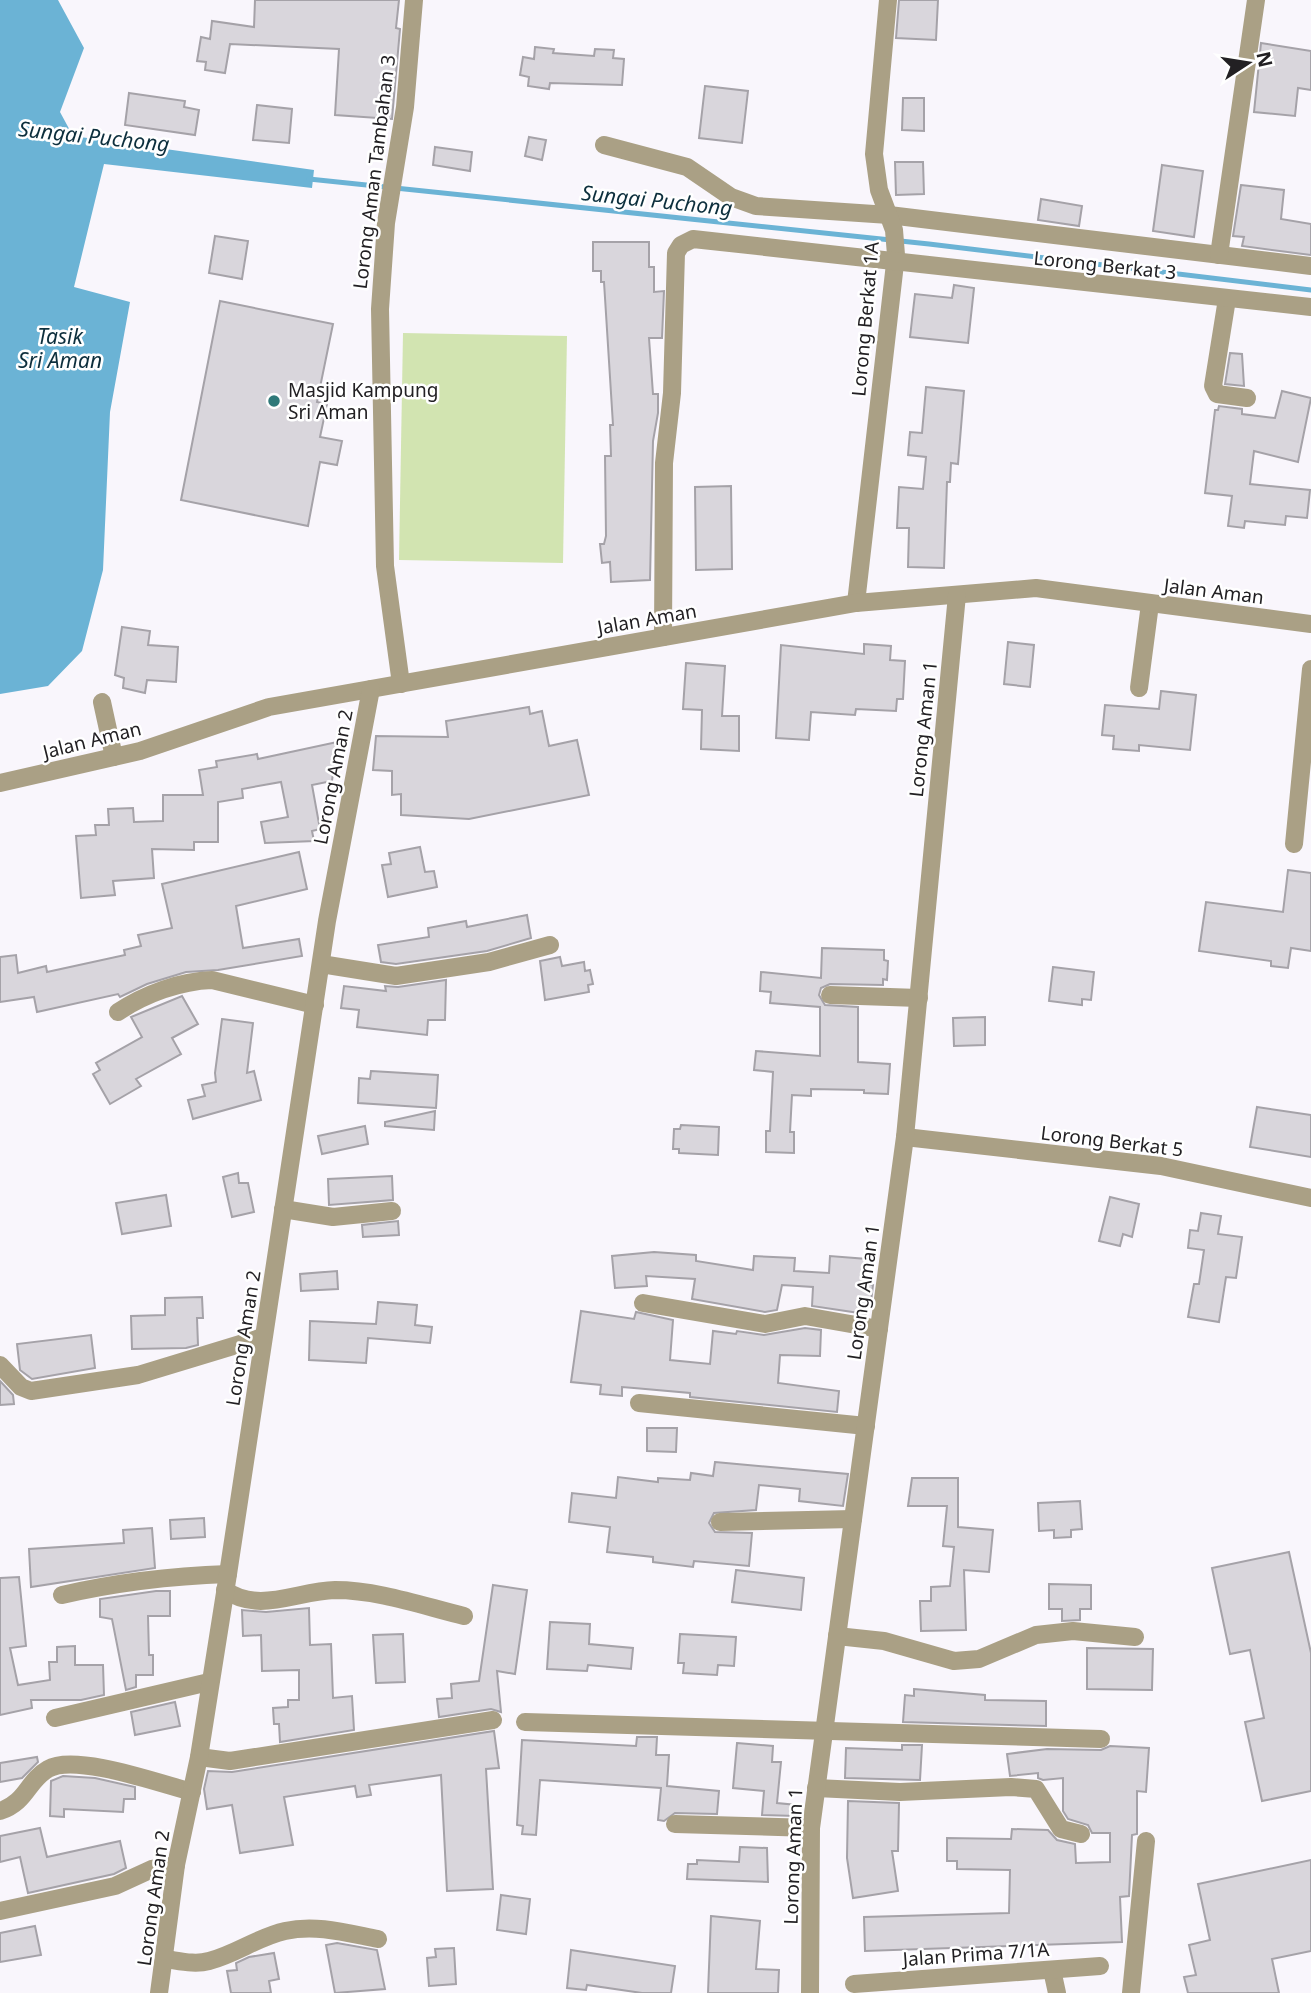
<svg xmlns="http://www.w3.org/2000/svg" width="1311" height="1993" font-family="'Noto Sans',sans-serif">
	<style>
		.green { fill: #d2e4b1 }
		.water { fill: #6bb3d5 }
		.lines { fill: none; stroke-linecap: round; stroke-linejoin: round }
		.stream { stroke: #6bb3d5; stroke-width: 5 }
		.building { fill: #d9d6dc; stroke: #a5a2a8; stroke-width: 2 }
		.minor { stroke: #aaa085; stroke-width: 18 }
		.poi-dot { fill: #2f7979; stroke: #fff; stroke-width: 2.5 }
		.labels { text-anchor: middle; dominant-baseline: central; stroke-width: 5; stroke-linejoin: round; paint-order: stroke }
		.street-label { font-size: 19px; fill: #222023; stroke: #fff }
		.poi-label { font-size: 19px; fill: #222023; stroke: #fff; text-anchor: start }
		.water-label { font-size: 21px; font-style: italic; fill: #0d2f3d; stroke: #fff }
	</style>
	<rect width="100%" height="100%" fill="#f9f6fc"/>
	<path class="green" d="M403,333L567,336L563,563L399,560Z"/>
	<path class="water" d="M0,0H58L84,48L60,112L73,136L314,170L312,188L104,164L74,287L130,302L110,412L103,570L82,651L48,686L0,694Z"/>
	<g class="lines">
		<path class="stream" d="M309,179L929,244L1311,290"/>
	</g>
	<g class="building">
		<path d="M255,0H399L396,28L400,29L392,119L335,115L339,49L230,44L225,73L205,70L206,62L197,61L201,37L210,39L212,21L254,27Z"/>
		<path d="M899,0H938L936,40L896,38Z"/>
		<path d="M1261,43L1311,51V90L1298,88L1295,116L1254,112Z"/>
		<path d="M535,47L554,49L553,53L594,56L595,49L614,50L613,58L624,59L622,85L550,83L549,89L528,86L529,77L520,75L523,57L534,59Z"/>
		<path d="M705,86L748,91L742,143L699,138Z"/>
		<path d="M129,93L185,101L184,107L199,110L195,135L125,125Z"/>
		<path d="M903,98H924V131L902,130Z"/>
		<path d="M257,105L292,109L289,143L253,140Z"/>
		<path d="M529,137L546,140L542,160L525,156Z"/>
		<path d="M435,147L472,152L470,171L433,165Z"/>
		<path d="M895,162H923L924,194L896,195Z"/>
		<path d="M1162,165L1203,171L1194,237L1153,231Z"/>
		<path d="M1241,185L1284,190L1281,219L1311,224V255L1242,246L1244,237L1233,236Z"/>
		<path d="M1041,199L1082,206L1079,226L1038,220Z"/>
		<path d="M215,236L248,241L242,279L209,273Z"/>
		<path d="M593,242H649V267H654V292L664,291L662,338H649L653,394H658V413L653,441L650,580L611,582L610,562L602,563L600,544H604L606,536L605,456H611L610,425H613L604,282H601V271H593Z"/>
		<path d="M954,285L974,288L968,343L910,337L915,294L952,298Z"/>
		<path d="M220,301L333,324L317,402L327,404L320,437L342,441L337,465L320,462L308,526L181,500Z"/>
		<path d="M1230,353L1242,354L1244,386L1225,384Z"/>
		<path d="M926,387L964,391L958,464L951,463L950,482H947L944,568L908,567L909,528H897L899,487L923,489L926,457L908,455L910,432L922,433Z"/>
		<path d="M1282,391L1311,398L1298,462L1254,451L1250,484L1310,490L1307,518L1286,516L1285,525L1245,521L1244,528L1228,526L1232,496L1205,493L1215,410H1218L1219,406L1242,409V414L1275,418Z"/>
		<path d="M731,486L732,569L696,570L695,487Z"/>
		<path d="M122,627L150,631L148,645L178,647L176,682L147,680L145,693L123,688L124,678L115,675Z"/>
		<path d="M1008,642L1034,645L1030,687L1004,684Z"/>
		<path d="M864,644L891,646L890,660L905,661L903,699H897L896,711L856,709L855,715L811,712L809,740L776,738L781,645L864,654Z"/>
		<path d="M686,663L725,666L722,716H739V751L701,749L702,710L683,709Z"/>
		<path d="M1161,691L1196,695L1190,750L1139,745V751L1113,749L1114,736L1102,735L1105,705L1159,709Z"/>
		<path d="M529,707L530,714L542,711L549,746L577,740L589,795L469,819L401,815V794L392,795V771L373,770L376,736L448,737L446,721Z"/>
		<path d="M337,742L332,781L312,785L320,829L312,831L314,841L265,843L261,822L288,817L281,782L242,789L243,798L218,802V842H194V850L152,849L154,878L113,881L115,895L81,898L76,836L96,835L95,825H109L108,809L133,808L134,822L163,821V795H203L199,770L217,767L216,761L257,754L258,759Z"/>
		<path d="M420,847L425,872L434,871L437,887L388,897L382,865L391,864L389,853Z"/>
		<path d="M299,852L307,889L236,906L243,948L299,939L302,956L218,970L186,972L147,984L120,997L118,994L37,1012L34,997L0,1002V957L16,955L18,973L46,966L47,972L125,955L124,950L141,946L138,935L172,928L162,884Z"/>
		<path d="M1288,870L1311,873V951L1291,948L1288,968L1271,966V961L1199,951L1206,902L1283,912Z"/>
		<path d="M527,915L531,938L487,951L396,964L381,962L378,945L429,937L428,928L466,921L467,927Z"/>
		<path d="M822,948L884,950V960L888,961L887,980L883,979V985L830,984L821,988L819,995L825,1005L858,1007V1062L890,1064L888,1094L864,1093V1090L811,1089V1096L792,1095L790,1132H794V1153L766,1152V1131H770L773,1072L754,1070L756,1051L820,1056V1007L770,1003L771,992L760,991L761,972L821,978Z"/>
		<path d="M560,957L562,966L584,962L585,971L590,970L593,984L588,985L589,992L545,1000L540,961Z"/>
		<path d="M1053,967L1094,972L1091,1000L1082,999V1005L1049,1001Z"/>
		<path d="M446,980L445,1020H428L427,1035L357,1027L359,1010L341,1008L344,986L386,991L385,986L398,987Z"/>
		<path d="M182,996L198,1024L172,1038L181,1054L136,1079L141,1086L110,1104L93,1074L100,1070L96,1063L142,1037L131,1017Z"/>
		<path d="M985,1017V1045L954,1046L953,1018Z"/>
		<path d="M222,1019L253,1023L247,1073L254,1071L261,1100L193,1119L188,1100L205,1096L202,1085L216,1082L215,1073Z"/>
		<path d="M371,1071L438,1075L436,1108L358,1103L359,1078L370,1079Z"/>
		<path d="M1257,1107L1311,1115V1157L1250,1147Z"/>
		<path d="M435,1111L434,1130L385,1126V1122Z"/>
		<path d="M681,1125L719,1127L718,1155L679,1153V1149H673L674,1129H680Z"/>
		<path d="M365,1126L368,1144L322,1154L318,1136Z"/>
		<path d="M238,1173L239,1183H248L254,1212L232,1217L223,1177Z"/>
		<path d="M392,1176L393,1200L329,1205L328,1179Z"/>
		<path d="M166,1195L171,1226L122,1234L116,1203Z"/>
		<path d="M1110,1197L1139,1204L1132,1237L1123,1234L1120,1246L1099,1241Z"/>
		<path d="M1201,1213L1221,1216L1218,1234L1242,1237L1236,1278L1226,1277L1219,1322L1188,1317L1194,1284H1199L1204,1250L1188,1248L1190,1230L1198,1231Z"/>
		<path d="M398,1221L399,1235L363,1237L362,1225Z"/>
		<path d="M654,1252L696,1255V1261L753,1270L754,1256L795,1258L794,1271L829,1273L830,1256L867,1259L865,1284L873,1285L871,1302L867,1301L866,1314L812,1306L813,1287L782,1285L777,1310L765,1312L692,1299L695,1279L646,1276L647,1286L615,1288L612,1256Z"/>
		<path d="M337,1271L338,1289L301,1291L300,1274Z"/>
		<path d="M202,1297L203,1318H197L198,1345L186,1348L132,1349L131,1316L165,1315V1298Z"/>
		<path d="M378,1302L417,1305L415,1325L432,1327L430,1343L368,1338L366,1363L309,1360L310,1321L376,1324Z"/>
		<path d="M581,1311L634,1319L636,1312L673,1320L670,1360L710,1364L713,1331L736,1334L737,1331L764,1335L805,1328L821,1330L820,1356L780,1355L778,1383L839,1391L837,1412L690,1397V1393L634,1388L622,1387V1396L600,1394L601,1385L571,1382Z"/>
		<path d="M91,1335L95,1368L32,1379L20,1370L17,1344Z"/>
		<path d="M0,1381L13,1395L14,1404L0,1405Z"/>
		<path d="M647,1428H677L676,1452L647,1451Z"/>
		<path d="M715,1462L848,1474L843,1506L799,1501L800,1489L759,1485L756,1510L714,1513L709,1523L715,1532L752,1533L749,1566L694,1561L693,1567L653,1562V1557L607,1552L610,1527L569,1522L572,1493L616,1498L618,1477L658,1482V1478L690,1480L691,1473L713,1476Z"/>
		<path d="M912,1478H958V1527L993,1530L989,1572L964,1570L966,1630L921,1631L920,1601H931V1587L950,1586L954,1547L943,1546L947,1506H908Z"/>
		<path d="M1080,1501L1082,1529L1071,1530V1537L1054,1538V1530L1039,1531L1038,1503Z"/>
		<path d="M204,1518L205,1537L171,1539L170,1520Z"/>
		<path d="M152,1528L155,1568L31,1587L29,1549L124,1543L123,1530Z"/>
		<path d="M1289,1552L1311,1653V1791L1262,1801L1245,1722L1264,1718L1250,1650L1230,1654L1212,1568Z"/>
		<path d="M736,1570L804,1578L801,1610L732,1602Z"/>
		<path d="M19,1577L26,1646L10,1648L18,1685L50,1680L49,1662H57V1647L75,1646V1665H103L104,1695L81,1700H31L32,1708L0,1715V1578Z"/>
		<path d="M1049,1584L1091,1585V1609H1080V1620L1062,1621V1609H1049Z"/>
		<path d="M493,1585L527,1590L515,1674L497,1671L501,1712L491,1709L439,1717L437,1699L452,1698L451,1684L479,1681Z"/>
		<path d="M156,1591H170V1616H148L149,1655H153V1675H136V1687L126,1690L112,1619L100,1617V1599Z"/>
		<path d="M309,1608L310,1645L331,1644L333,1698L352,1696L354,1730L280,1742L279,1724H274L273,1708L288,1707V1700H299V1670L262,1671L261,1635L243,1636L242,1610L266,1612Z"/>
		<path d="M550,1622L590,1624L589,1644L633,1648L631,1669L588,1665L587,1671L547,1669Z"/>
		<path d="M403,1634L405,1682L376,1683L373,1635Z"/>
		<path d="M680,1634L736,1637L734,1666L718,1665L717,1675L683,1673L684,1663H678Z"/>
		<path d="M1087,1648L1153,1649L1152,1690L1087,1689Z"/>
		<path d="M914,1689L985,1695V1700L1046,1701V1726L903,1722L905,1695L914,1696Z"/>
		<path d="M175,1702L180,1726L135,1735L131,1712Z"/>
		<path d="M494,1731L499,1768L486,1769L493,1889L447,1891L441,1775L369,1785L371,1795L357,1797L355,1786L284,1797L293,1845L240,1853L232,1805L207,1809L204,1789L208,1771L232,1772Z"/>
		<path d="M637,1737H657L656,1755H669L667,1786L719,1791L717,1814L675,1813L664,1821L658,1820L661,1788L540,1780L536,1835L522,1834L523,1826L517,1825L522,1740L636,1746Z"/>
		<path d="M737,1743L773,1746L772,1762H781L777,1803L797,1805L796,1816L762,1815L764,1791L733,1788Z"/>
		<path d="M902,1745H922L920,1780L845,1778L846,1748L902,1750Z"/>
		<path d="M1110,1746L1149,1748L1146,1792L1137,1791V1834L1132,1835L1129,1896L1120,1897L1122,1942L865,1951L864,1917L1009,1913L1010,1870L957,1869V1861H947V1838L1011,1839L1012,1829L1048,1830L1057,1840L1075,1844L1076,1863L1110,1862V1833H1092L1088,1825L1068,1819L1063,1811V1778L1043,1780L1038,1778V1773L1010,1776L1007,1754L1047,1749L1101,1750Z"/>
		<path d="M37,1757L38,1762L22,1778L0,1782V1763Z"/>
		<path d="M63,1776L95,1778L135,1787V1799H124L123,1812L64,1809V1817L50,1816L51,1781Z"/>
		<path d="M848,1801L899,1803L898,1851H892L898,1891L853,1898L847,1858Z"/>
		<path d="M40,1828L47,1857L120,1841L126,1868L114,1874L28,1893L20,1857L0,1862V1836Z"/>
		<path d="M740,1847L767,1848L768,1882L687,1879L688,1864H697V1860L739,1862Z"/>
		<path d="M1311,1860V1951L1272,1959L1279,1993H1188L1184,1977L1196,1975L1189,1945L1210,1940L1198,1884Z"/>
		<path d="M501,1895L530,1899L526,1934L497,1930Z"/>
		<path d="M711,1916L760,1921L756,1969L779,1970L778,1993H708Z"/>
		<path d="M35,1926L41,1955L0,1962V1933Z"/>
		<path d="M337,1943L377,1950L385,1989L335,1993L326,1945Z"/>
		<path d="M454,1948L456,1984L429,1986L427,1958L436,1957L435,1949Z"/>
		<path d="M571,1950L675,1966L671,1993H642L587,1985L586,1990L567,1988Z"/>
		<path d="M274,1953L279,1979L269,1981L271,1993H231L227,1971L237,1970L236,1963L249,1957Z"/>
	</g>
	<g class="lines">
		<g class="minor">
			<path d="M604,145L687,167L731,197L756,206L889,215L1311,266"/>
			<path d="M1219,255L1256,0"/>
			<path d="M1227,299L1213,386L1217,394L1247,398"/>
			<path d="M856,603L896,255L894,230L879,190L874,154L888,0"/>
			<path d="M663,637L664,463L672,393L676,253L681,245L693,239L1311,307"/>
			<path d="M401,684L385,566L380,309L386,223L405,107L414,0"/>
			<path d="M1139,688L1150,604"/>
			<path d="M102,702L114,757"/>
			<path d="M0,783L140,751L269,707L856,603L1036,588L1311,624"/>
			<path d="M1294,844L1311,669"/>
			<path d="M321,964L396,976L489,962L550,945"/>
			<path d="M830,995L919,998"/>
			<path d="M118,1012C145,994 180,981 212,980L315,1005"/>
			<path d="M905,1137L1161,1166L1311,1198"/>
			<path d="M283,1209L333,1217L392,1211"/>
			<path d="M643,1303L765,1324L805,1316L879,1329"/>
			<path d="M0,1365L21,1387L31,1391L138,1375L263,1337"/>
			<path d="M639,1403L866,1426"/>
			<path d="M720,1522L853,1519"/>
			<path d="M225,1590C259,1614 297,1591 335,1590C378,1590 423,1606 464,1616"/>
			<path d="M62,1595C118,1582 170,1576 228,1574"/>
			<path d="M837,1636L884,1641L954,1661L979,1659L1036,1635L1073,1631L1135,1637"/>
			<path d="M55,1718L209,1682"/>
			<path d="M525,1722L1101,1739"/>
			<path d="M199,1757L230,1761L493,1720"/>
			<path d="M816,1788L900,1792L1011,1787L1036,1789L1061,1829L1081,1834"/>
			<path d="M0,1811C27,1802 27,1781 48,1769C75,1753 161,1784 192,1792"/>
			<path d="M675,1824L811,1828"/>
			<path d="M0,1911L115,1886L152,1869L176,1865"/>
			<path d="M166,1959C180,1961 195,1965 209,1961C236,1954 258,1937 285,1931C316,1924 347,1933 378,1939"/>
			<path d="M1052,1970L1057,1993"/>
			<path d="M854,1984L1100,1966"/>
			<path d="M159,1993L176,1865L199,1757L228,1574L327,921L371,689"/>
			<path d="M810,1993L811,1828L905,1137L957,595"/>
			<path d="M1131,1993L1146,1841"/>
		</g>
	</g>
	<circle class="poi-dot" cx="274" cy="401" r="7"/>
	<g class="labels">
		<g class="street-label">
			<text transform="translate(374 172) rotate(-83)">Lorong Aman Tambahan 3</text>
			<text transform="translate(1105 265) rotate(6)">Lorong Berkat 3</text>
			<text transform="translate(865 319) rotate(-85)">Lorong Berkat 1A</text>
			<text transform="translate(1214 591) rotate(7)">Jalan Aman</text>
			<text transform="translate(647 619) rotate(-10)">Jalan Aman</text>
			<text transform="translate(923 729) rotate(-84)">Lorong Aman 1</text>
			<text transform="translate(92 740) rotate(-14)">Jalan Aman</text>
			<text transform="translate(333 777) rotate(-79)">Lorong Aman 2</text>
			<text transform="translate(1112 1141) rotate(7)">Lorong Berkat 5</text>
			<text transform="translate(863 1292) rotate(-82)">Lorong Aman 1</text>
			<text transform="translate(243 1338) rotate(-81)">Lorong Aman 2</text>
			<text transform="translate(793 1856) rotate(-88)">Lorong Aman 1</text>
			<text transform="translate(153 1898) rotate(-82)">Lorong Aman 2</text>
			<text transform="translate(976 1954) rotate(-4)">Jalan Prima 7/1A</text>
		</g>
		<g class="poi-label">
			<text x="288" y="390">Masjid Kampung<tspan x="288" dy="22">Sri Aman</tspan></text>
		</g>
		<g class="water-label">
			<text transform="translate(94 136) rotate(6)">Sungai Puchong</text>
			<text transform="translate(657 200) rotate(6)">Sungai Puchong</text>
			<text x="60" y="336">Tasik<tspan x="60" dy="24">Sri Aman</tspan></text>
		</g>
	</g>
	<g transform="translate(1248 63) rotate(78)" stroke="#ffffff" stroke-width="5" paint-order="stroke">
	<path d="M0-5L12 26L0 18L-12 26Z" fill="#222023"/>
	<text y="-10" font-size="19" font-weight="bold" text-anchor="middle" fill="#222023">N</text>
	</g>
</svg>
